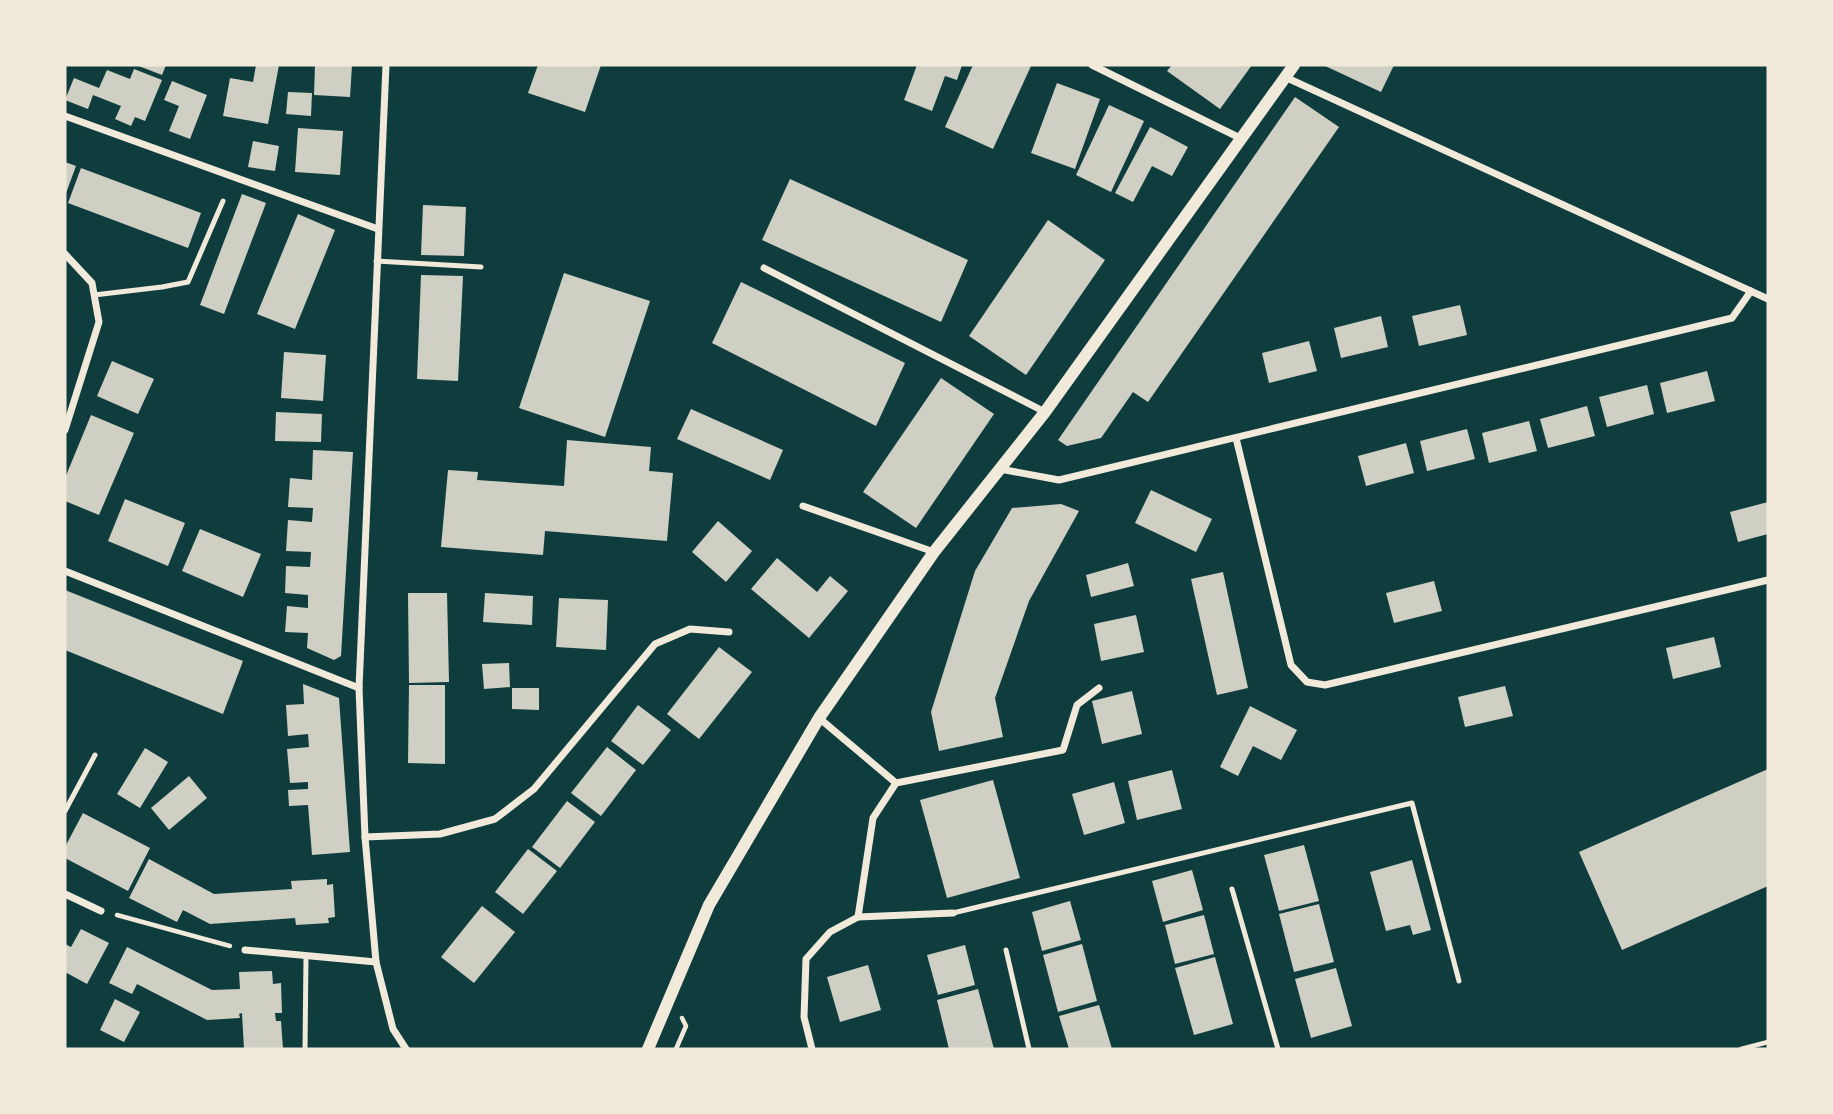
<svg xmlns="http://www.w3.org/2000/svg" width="1833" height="1114" font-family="'Libre Baskerville',serif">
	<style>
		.building { fill: #cfcfc3 }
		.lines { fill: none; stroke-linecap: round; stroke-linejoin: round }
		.path { stroke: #f1e9da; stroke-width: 4.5 }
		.service { stroke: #f1e9da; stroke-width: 5 }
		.minor { stroke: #f1e9da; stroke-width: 7 }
		.tertiary { stroke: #f1e9da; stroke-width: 12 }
	</style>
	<rect width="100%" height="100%" fill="#0f3d3e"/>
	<g class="building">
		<path d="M136,65H166L162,75Z"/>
		<path d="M256,65H279L268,124L223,116L230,78L253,82Z"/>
		<path d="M315,65H352L350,97L314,95Z"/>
		<path d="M538,65H601L585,112L528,93Z"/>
		<path d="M917,65H962L957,80L945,76L932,111L904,100Z"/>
		<path d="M973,65L1031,66L993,149L945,127Z"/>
		<path d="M1172,65H1252L1220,109L1167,71Z"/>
		<path d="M1323,65H1394L1381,92Z"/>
		<path d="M134,69L162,80L145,121L135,117L131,126L115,119L121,106L93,95L88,109L65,100L74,78L99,88L107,70L130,79Z"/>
		<path d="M172,81L207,95L190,139L169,131L179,106L164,100Z"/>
		<path d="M1057,83L1100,99L1075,169L1031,153Z"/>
		<path d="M288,92L312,93L311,116L286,114Z"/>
		<path d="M1295,97L1339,127L1148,402L1133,392L1101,438L1067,446L1058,440Z"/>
		<path d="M1109,105L1144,121L1111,192L1076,175Z"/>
		<path d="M1150,127L1188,147L1172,176L1152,166L1133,202L1115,193Z"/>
		<path d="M298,128L343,131L340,175L295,172Z"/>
		<path d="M253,141L279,146L275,171L248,167Z"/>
		<path d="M65,162L76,166L65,196Z"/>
		<path d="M81,168L201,213L188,248L68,203Z"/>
		<path d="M790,179L968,260L941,322L762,240Z"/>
		<path d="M242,194L266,203L224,314L200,305Z"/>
		<path d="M423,205L466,207L464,256L421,255Z"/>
		<path d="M298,214L335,230L295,329L257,314Z"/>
		<path d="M1048,220L1105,260L1026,375L969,336Z"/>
		<path d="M564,273L650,301L605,437L519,408Z"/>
		<path d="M421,275L463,276L458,381L417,379Z"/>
		<path d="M741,282L905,363L876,426L712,343Z"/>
		<path d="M1460,305L1467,335L1419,346L1412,316Z"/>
		<path d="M1381,316L1388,347L1341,358L1334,328Z"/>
		<path d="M1309,341L1317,371L1269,383L1262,353Z"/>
		<path d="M284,352L326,355L323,401L281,398Z"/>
		<path d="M112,361L154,379L138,414L97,396Z"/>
		<path d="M1707,371L1715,401L1667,413L1660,383Z"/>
		<path d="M941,378L994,414L916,528L863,492Z"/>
		<path d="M1647,385L1654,414L1607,427L1599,397Z"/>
		<path d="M1587,406L1595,436L1548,448L1540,419Z"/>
		<path d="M691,409L783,450L770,480L677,439Z"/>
		<path d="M276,412L322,414L321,442L275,441Z"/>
		<path d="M91,415L134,433L99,515L65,501V478Z"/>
		<path d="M1529,421L1537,451L1489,463L1482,433Z"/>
		<path d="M1467,429L1475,459L1427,471L1420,441Z"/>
		<path d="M567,440L651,447L649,471L673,473L667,541L545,531L543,555L441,547L448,470L478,472L477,480L564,486Z"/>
		<path d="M1406,443L1414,473L1366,486L1358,456Z"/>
		<path d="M313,450L353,452L341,656L334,660L307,648L308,633L285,632L287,606L308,608V595L285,593L286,566L310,567L311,552L286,551L288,520L312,522L313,508L288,507L290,478L312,480Z"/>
		<path d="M1151,490L1212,519L1196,552L1135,523Z"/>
		<path d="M125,499L185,523L168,566L108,541Z"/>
		<path d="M1768,502V534L1738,542L1730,512Z"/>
		<path d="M1061,504L1079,511L1029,601L995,698L1003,737L939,751L931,712L975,571L1012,508Z"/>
		<path d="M718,521L752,551L726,582L692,552Z"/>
		<path d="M200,529L261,554L243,597L182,571Z"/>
		<path d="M777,558L817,592L830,576L848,591L809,638L751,589Z"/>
		<path d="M1128,563L1134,586L1091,597L1086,575Z"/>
		<path d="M1223,572L1248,688L1217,695L1191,579Z"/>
		<path d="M1434,581L1442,611L1394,623L1386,593Z"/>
		<path d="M65,590L243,661L223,714L65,650Z"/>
		<path d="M408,593H447L449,682L409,683Z"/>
		<path d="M485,593L533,596L532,625L483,622Z"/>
		<path d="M559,598L608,600L606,650L556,647Z"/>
		<path d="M1136,615L1144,652L1101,661L1094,624Z"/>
		<path d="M1714,637L1721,667L1673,679L1666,648Z"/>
		<path d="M719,647L752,672L699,739L667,714Z"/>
		<path d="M509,663L510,687L484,689L482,664Z"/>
		<path d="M303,684L339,698L350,852L312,855L308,805L289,806L288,790L308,789V782L290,783L287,749L309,747L308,734L288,736L286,705L304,704Z"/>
		<path d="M409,685H445V764L408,763Z"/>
		<path d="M1505,686L1513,716L1465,727L1458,697Z"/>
		<path d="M512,688H539V710L512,709Z"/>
		<path d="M1132,691L1142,734L1102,744L1092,701Z"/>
		<path d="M638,705L671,730L643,765L611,741Z"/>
		<path d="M1250,706L1297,730L1281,760L1253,746L1238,776L1220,767Z"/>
		<path d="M607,747L636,770L601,816L571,793Z"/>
		<path d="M145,748L168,762L140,808L117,794Z"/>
		<path d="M1768,769V886L1622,950L1579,852Z"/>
		<path d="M1172,770L1182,809L1137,820L1128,781Z"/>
		<path d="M189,776L207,798L169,830L151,808Z"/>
		<path d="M993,780L1020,878L947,898L920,800Z"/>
		<path d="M1114,782L1125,823L1084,835L1072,794Z"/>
		<path d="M567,801L595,822L560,868L532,847Z"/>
		<path d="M83,813L150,848L128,891L65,858V847Z"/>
		<path d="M1304,845L1319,901L1279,911L1264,855Z"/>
		<path d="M528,849L557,871L523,914L495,892Z"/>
		<path d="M149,859L214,894L292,889L291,881L327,879V885L333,884L335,917L328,918L329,923L296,925L295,918L210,924L183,910L177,922L129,898Z"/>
		<path d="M1412,860L1431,930L1413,935L1410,925L1386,931L1370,872Z"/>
		<path d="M1192,870L1203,910L1163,922L1152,881Z"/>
		<path d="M1070,901L1081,940L1042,951L1032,912Z"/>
		<path d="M1319,904L1334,962L1294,972L1279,914Z"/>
		<path d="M482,906L515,932L474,983L441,957Z"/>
		<path d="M1204,915L1214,954L1175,964L1165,925Z"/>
		<path d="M81,929L109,943L87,984L65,972V944L71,947Z"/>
		<path d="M1082,944L1097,1001L1058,1012L1043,955Z"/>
		<path d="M965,945L975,985L938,995L927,955Z"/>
		<path d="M127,947L212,990L240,989L239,972L272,971L273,984L281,983L282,1013H275L276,1021H281L283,1049H244L242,1013L239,1014L240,1018L207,1020L137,984L132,994L109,983Z"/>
		<path d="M1215,957L1233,1024L1194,1035L1175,968Z"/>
		<path d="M868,965L881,1010L840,1022L827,977Z"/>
		<path d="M1336,968L1352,1026L1311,1038L1295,979Z"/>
		<path d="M978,989L994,1049H949L937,1000Z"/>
		<path d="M115,999L140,1012L124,1042L100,1030Z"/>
		<path d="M1099,1005L1112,1049H1069L1059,1016Z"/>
	</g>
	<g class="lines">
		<g class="path">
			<path d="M117,915L230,946"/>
			<path d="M676,1049L686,1026L682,1018"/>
			<path d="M1741,1049L1768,1042"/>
		</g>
		<g class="service">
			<path d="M376,261L481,267"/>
			<path d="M94,295L162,287L188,282L223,201"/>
			<path d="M65,811L95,755"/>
			<path d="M1232,889L1278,1049"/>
			<path d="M953,913L1412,803L1459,981"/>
			<path d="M1006,950L1029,1049"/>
			<path d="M305,1049L306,957"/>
		</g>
		<g class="minor">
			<path d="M386,65L359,688L365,837L376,962L393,1029L406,1049"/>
			<path d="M1092,65L1242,139"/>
			<path d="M1285,77L1768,299"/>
			<path d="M65,116L378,229"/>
			<path d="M65,254L92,283L99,322L65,430"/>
			<path d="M764,268L1045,412"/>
			<path d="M1236,438L1291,665L1307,682L1325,685L1768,580"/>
			<path d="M1000,469L1059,480L1732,318L1751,291"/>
			<path d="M803,506L934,552"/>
			<path d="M65,571L359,688"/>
			<path d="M819,718L896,783L873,818L858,917L953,913"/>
			<path d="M896,783L1063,750L1077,705L1099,688"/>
			<path d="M365,837L440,834L495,819L534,789L655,644L690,629L729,632"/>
			<path d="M65,894L101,911"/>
			<path d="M245,950L376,962"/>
			<path d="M812,1049L804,1017L806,959L830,932L858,917"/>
		</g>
		<path class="tertiary" d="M648,1049L709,905L819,718L934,552L1045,412L1294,65"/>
	</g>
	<rect width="1833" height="1114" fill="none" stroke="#f1e9da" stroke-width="133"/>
</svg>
